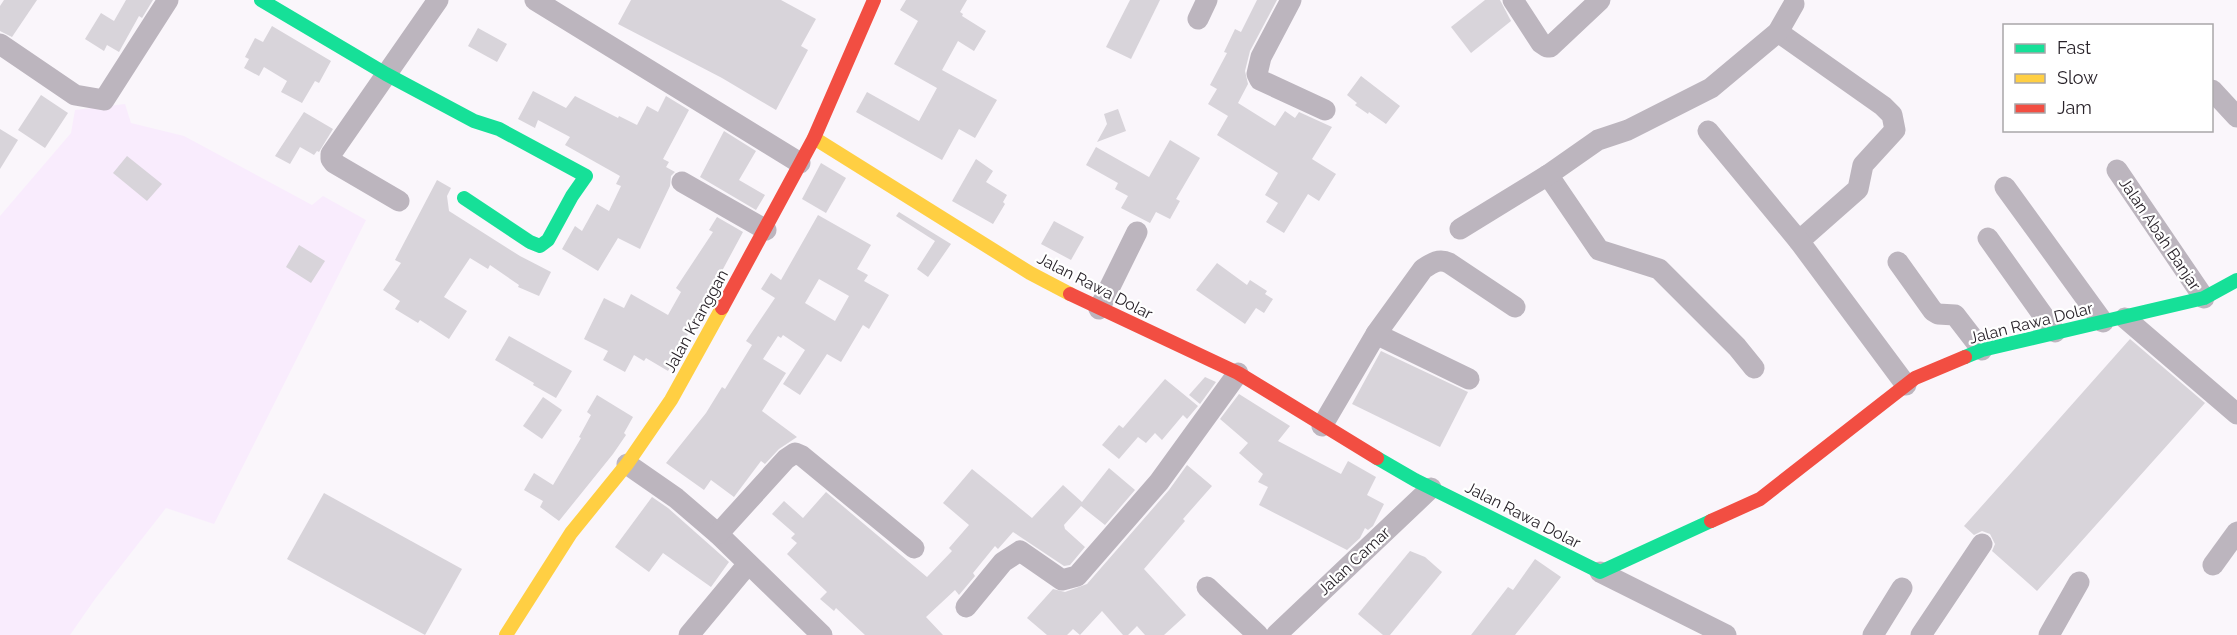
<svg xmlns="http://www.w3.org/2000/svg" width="2237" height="635" font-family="Raleway,sans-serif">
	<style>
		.built { fill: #f9ecfd }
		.building { fill: #d8d4da; fill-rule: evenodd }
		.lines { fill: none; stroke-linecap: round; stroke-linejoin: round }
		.street { stroke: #bcb5be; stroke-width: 21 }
		.fast { stroke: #16e098; stroke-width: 14 }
		.slow { stroke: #ffcf43; stroke-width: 14 }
		.jam { stroke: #f24e42; stroke-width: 14 }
		.labels { text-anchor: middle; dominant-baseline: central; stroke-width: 4.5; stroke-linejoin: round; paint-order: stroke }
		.street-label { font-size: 16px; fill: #282229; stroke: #fff }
	</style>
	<rect width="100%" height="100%" fill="#faf6fb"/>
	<path class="built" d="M125,104L131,123L184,136L312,205L323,196L366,220L214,524L166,508L95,599L70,635H0V216L71,133L75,110Z"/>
	<g class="building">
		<path d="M4,0H37L12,37L0,31V6Z"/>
		<path d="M126,0H153L142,18L139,16L119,52L107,45L104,51L85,39L101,13L114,21Z"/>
		<path d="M631,0H781L816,19L801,46L808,50L776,110L722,78L618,24Z"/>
		<path d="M906,0H967L960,12L963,14L962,16L986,31L974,51L958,41L942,70L997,100L975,138L959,129L942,160L856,112L867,92L919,121L937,88L894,64L918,21L900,10Z"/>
		<path d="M1130,0H1160L1131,59L1106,47Z"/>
		<path d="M1257,0H1277L1250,51L1245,71L1248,84L1238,103L1275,126L1285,111L1295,118L1299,112L1332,127L1312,159L1336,174L1319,201L1308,194L1284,233L1266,222L1278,203L1265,195L1278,173L1217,135L1228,116L1208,104L1217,89L1210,85L1227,53L1224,52L1235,29L1241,32Z"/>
		<path d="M1485,0H1500L1511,21L1471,53L1451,27Z"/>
		<path d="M272,26L331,61L319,83L315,81L302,103L281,92L287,81L264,67L259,76L244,68L249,59L245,57L255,38L263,42Z"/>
		<path d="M478,28L507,44L497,62L468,46Z"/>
		<path d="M1361,76L1400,106L1386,124L1369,112L1368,114L1355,105L1357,103L1347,95Z"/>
		<path d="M533,91L566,108L575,96L618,118L619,116L637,125L647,106L658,112L666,96L689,110L663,159L669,162L666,167L675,172L671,176L670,186L640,249L618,238L598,271L562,249L575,226L582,231L597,204L609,211L621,186L616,184L620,176L565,145L570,137L538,120L535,128L518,119Z"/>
		<path d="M41,95L68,113L45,148L18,130Z"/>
		<path d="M1118,109L1126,131L1097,142L1107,124L1104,114Z"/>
		<path d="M304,112L333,129L319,152L317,151L314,155L300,147L290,164L275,156Z"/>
		<path d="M0,129L18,140L0,169Z"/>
		<path d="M724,131L756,151L739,180L765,195L756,210L700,177Z"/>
		<path d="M1170,140L1200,158L1176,199L1180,201L1170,219L1156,212L1150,223L1121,208L1128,196L1115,189L1118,183L1086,165L1096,147L1149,177Z"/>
		<path d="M127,156L162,184L147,201L113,173Z"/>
		<path d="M976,159L993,171L986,182L1007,195L1003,202L1005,204L993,224L952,201Z"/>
		<path d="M821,163L846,178L826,213L802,199Z"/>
		<path d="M437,180L451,188L447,196L449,211L520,256L551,272L539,296L518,287L519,285L490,265L488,269L470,258L444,297L467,311L449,339L420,320L418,323L395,309L400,301L383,290L401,263L395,260Z"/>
		<path d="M899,212L951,244L928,277L917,269L935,241L896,216Z"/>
		<path d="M818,215L871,245L857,269L868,275L864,281L889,295L869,329L863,325L841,362L827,354L800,395L783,384L805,350L783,335L781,338L778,336L763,359L786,373L762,411L797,437L779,449L765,464L761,461L734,497L711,480L704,490L666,463L706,413L722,387L725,389L752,345L746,341L775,298L761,289L771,273L781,280ZM819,279L849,296L835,321L805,303Z"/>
		<path d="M717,217L743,232L668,371L646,358L644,361L634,355L625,372L603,360L608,351L584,339L604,298L624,308L631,294L668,315L681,292L676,288L713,232L709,230Z"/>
		<path d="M1054,221L1084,237L1071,260L1041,244Z"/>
		<path d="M299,245L325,261L311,283L286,267Z"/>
		<path d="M1217,263L1247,285L1250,280L1267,291L1265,294L1273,299L1264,313L1256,308L1245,324L1196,290Z"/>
		<path d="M509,336L572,371L556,398L533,385L534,383L495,360Z"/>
		<path d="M2130,339L2205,403L2037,591L1992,551L1995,544L1990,534L1982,531L1974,535L1964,526Z"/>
		<path d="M1381,351L1468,392L1440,447L1352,404Z"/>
		<path d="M1205,377L1216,382L1200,404L1189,395Z"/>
		<path d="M1165,379L1198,406L1187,419L1183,415L1162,440L1155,433L1146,443L1138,437L1119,459L1102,445L1119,425L1123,428Z"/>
		<path d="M1239,394L1290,426L1278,441L1341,474L1348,461L1376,477L1367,495L1384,504L1373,526L1368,530L1365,528L1360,538L1347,550L1259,505L1268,487L1258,482L1263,474L1239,453L1248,443L1220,419Z"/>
		<path d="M597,395L633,417L624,433L626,435L613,454L559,521L540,507L543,501L524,490L534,473L553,485L581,438L579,437L591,415L587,412Z"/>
		<path d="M543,397L562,410L542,439L523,426Z"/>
		<path d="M1187,465L1212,486L1183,519L1185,521L1144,569L1186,615L1164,635H1145L1137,626L1128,635H1123L1102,611L1080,635L1073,629L1067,635H1047L1027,618L1053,589L1065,592L1087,584L1169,490Z"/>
		<path d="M1109,468L1135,490L1105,525L1081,506L1064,525L1065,529L1085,547L1070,565L1064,566L1013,532L998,549L995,546L973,573L975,576L959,595L955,590L926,617L943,635H865L836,608L834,611L820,599L827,592L787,554L797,543L791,538L795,534L772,514L784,501L803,518L826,492L927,577L952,551L949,548L969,525L943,503L972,469L1032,518L1063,485L1082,502Z"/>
		<path d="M324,493L462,569L425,635L287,559Z"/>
		<path d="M652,497L668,508L729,562L711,587L663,553L649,572L615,547Z"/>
		<path d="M1410,551L1425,557L1442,572L1390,635H1383L1358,614Z"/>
		<path d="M1535,559L1561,577L1515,635H1471L1508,587L1513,590Z"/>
	</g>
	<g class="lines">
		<g class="street">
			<path d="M535,0L800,163"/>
			<path d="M1291,0L1261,57L1257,74L1260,80L1325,110"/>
			<path d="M1513,0L1541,43L1547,47H1550L1600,0"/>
			<path d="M1198,19L1207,0"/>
			<path d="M1778,32L1883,106L1892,115L1895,130L1863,165L1858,189L1799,241"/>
			<path d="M0,44L75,95L104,100L168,0"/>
			<path d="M2212,90L2237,117"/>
			<path d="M1708,131L1799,241L1906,385"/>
			<path d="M2117,170L2204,298"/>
			<path d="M1548,175L1599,250L1659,269L1737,347L1754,368"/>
			<path d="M682,182L766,230"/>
			<path d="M2005,187L2103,322"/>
			<path d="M399,201L334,163L331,159V154L438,0"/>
			<path d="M1460,229L1548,175L1598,140L1628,130L1711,88L1778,32L1794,4"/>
			<path d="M1988,238L2055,332"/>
			<path d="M1898,262L1933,311L1938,314L1955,315L1982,350"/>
			<path d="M1099,309L1137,232"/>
			<path d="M2125,318L2237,414"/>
			<path d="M1376,334L1469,379"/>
			<path d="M1322,426L1376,334L1423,269C1432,263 1439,258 1449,263L1515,307"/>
			<path d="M627,464L676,498L718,534L822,635"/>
			<path d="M718,534L786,459L795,453L802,456L914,548"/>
			<path d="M2213,565L2237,532"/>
			<path d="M1600,572L1726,635"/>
			<path d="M1207,587L1258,635"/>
			<path d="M966,607L1003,562L1020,551L1062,580L1077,576L1159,482L1238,373"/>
			<path d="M689,635L748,564"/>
			<path d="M1276,635L1431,488"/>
			<path d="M1873,635L1902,588"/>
			<path d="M1921,635L1982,544"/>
			<path d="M2049,635L2079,582"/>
		</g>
		<g class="fast">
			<path d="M261,0L386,74L474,121L499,129L586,176L572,196L548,240L540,246L530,242L464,198"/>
			<path d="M1965,357L1982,350L2204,298L2237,280"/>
			<path d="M1377,458L1415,480L1600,572L1711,521"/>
		</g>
		<g class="slow">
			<path d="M814,138L1030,273L1070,294"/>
			<path d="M506,635L571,533L627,464L671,400L722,308"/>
		</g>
		<g class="jam">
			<path d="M1070,294L1238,373L1377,458"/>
			<path d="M722,308L814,138L874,0"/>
			<path d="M1711,521L1760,499L1915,378L1965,357"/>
		</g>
	</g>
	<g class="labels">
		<g class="street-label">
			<text transform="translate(2160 234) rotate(56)">Jalan Abah Banjar</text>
			<text transform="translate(1095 286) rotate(27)">Jalan Rawa Dolar</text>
			<text transform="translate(696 321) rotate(-61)">Jalan Kranggan</text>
			<text transform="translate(2031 323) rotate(-14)">Jalan Rawa Dolar</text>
			<text transform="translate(1523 515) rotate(27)">Jalan Rawa Dolar</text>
			<text transform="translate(1354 561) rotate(-43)">Jalan Camar</text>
		</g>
	</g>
	<rect x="2003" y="24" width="210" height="108" fill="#ffffff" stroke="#a9a7a9" stroke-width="1.5"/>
	<rect x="2015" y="44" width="30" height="9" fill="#16e098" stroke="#a9a7a9" stroke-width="1.5"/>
	<text x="2057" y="54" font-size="18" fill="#282229">Fast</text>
	<rect x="2015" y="74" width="30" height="9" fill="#ffcf43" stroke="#a9a7a9" stroke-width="1.5"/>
	<text x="2057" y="84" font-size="18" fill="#282229">Slow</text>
	<rect x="2015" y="104" width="30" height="9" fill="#f24e42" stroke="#a9a7a9" stroke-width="1.5"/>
	<text x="2057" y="114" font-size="18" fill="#282229">Jam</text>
</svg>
